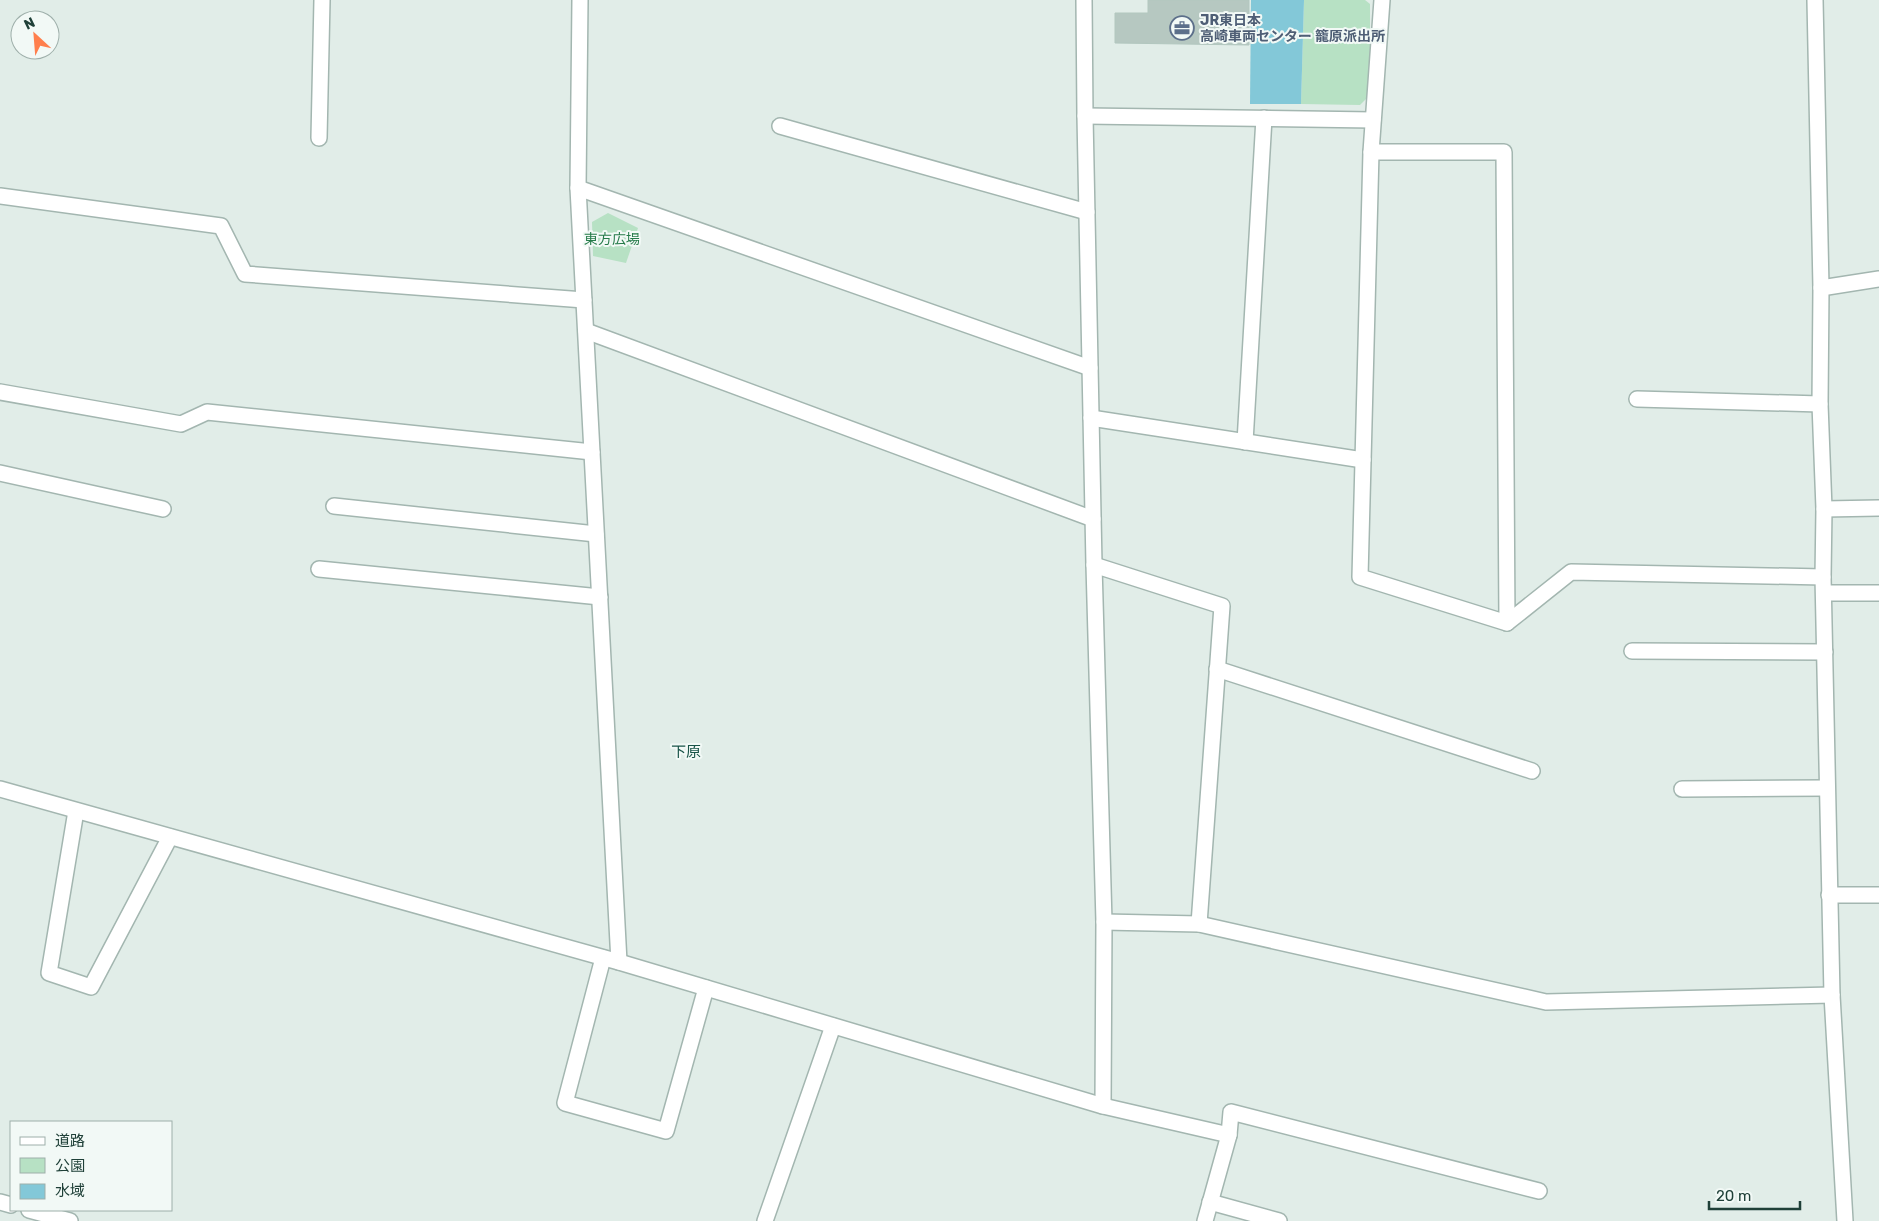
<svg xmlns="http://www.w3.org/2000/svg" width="1879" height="1221" font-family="Rubik,'Noto Sans JP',sans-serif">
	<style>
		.green { fill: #b7e1c4 }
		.water { fill: #83c8d8 }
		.building { fill: #b6c8c1; stroke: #b2c7bf }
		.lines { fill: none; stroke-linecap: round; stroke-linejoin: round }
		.lane-casing { stroke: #a3b6b0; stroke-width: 18 }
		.street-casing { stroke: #a3b6b0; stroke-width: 18 }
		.lane { stroke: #fff; stroke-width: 15 }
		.street { stroke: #fff; stroke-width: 15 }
		.labels { text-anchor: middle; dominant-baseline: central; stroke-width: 4; stroke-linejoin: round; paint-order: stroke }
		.service-label { font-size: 14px; font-weight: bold; fill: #4e5e75; stroke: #f2f9f6; text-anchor: start }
		.park-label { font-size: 14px; fill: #257b49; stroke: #f2f9f6 }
		.neighbourhood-label { font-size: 15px; fill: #195448; stroke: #f2f9f6 }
	</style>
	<rect width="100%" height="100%" fill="#e1ede8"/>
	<g class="green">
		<path d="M1304,0H1365L1370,4V95L1360,105L1301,104Z"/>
		<path d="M608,213L638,228L626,263L593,256L592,222Z"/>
	</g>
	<path class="water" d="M1251,0H1304L1301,104H1250Z"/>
	<path class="building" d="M1148,0H1249V45L1115,43V13H1148Z"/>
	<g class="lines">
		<g class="lane-casing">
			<g id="lane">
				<path d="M319,138L322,0"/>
				<path d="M0,196L221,226L245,274L584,300"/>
				<path d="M1821,288L1879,279"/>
				<path d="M0,392L181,424L207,412L592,452"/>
				<path d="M1637,399L1820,404"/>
				<path d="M334,506L596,534"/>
				<path d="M319,569L600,597"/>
				<path d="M1824,593H1879"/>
				<path d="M1632,651L1825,652"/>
				<path d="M1682,789L1827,788"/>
				<path d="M76,811L49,973L91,987L170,837"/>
				<path d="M1829,895H1879"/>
				<path d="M603,958L565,1103L666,1131L706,988"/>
				<path d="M765,1221L833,1026"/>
			</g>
		</g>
		<g class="street-casing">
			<g id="street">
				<path d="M580,0L578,188L619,962"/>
				<path d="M1084,0L1085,116L1094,565L1104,922L1103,1106"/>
				<path d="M1382,0L1371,152L1360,577L1507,623L1571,572L1823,577"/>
				<path d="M1815,0L1821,288L1820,404L1824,509L1823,577L1832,995L1845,1221"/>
				<path d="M1085,116L1373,120"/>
				<path d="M780,126L1087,212"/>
				<path d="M1371,152H1504L1507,623"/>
				<path d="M578,188L1090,368"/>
				<path d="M586,331L1093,519"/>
				<path d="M1091,418L1363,460"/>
				<path d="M1245,442L1264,118"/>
				<path d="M0,473L163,509"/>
				<path d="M1824,509L1879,508"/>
				<path d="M1094,565L1222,606L1199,924"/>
				<path d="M1217,669L1532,771"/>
				<path d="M0,789L619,962L1103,1106L1229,1135L1205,1221"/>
				<path d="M1104,922L1199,924L1546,1002L1832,995"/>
				<path d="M1229,1135L1231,1112L1539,1191"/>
				<path d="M0,1202L11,1205"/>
				<path d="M1210,1202L1279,1221"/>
				<path d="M29,1210L70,1221"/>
			</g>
		</g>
		<use href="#lane" class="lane"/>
		<use href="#street" class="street"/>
	</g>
	<defs>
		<g id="office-ring" transform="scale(1.25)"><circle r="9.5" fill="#f2f9f6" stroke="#5c6f8a" stroke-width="1.5"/><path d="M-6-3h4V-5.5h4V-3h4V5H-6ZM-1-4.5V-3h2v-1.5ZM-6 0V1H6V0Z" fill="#5c6f8a"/></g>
	</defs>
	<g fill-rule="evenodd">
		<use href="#office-ring" x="1182" y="28"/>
	</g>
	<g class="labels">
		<g class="service-label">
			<text x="1200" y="20">JR東日本<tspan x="1200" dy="16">高崎車両センター 籠原派出所</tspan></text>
		</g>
		<g class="park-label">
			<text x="612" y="239">東方広場</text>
		</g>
		<g class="neighbourhood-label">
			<text x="686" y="752">下原</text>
		</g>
	</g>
	<rect x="10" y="1121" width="162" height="90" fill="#f2f9f6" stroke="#9eafaa"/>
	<rect x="20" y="1137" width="25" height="8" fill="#ffffff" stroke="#9eafaa"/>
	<text x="55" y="1146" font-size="15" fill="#1f4038">道路</text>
	<rect x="20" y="1158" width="25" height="15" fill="#b7e1c4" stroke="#9eafaa"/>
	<text x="55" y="1171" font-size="15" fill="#1f4038">公園</text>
	<rect x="20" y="1184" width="25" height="15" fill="#83c8d8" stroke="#9eafaa"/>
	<text x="55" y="1196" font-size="15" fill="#1f4038">水域</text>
	<g transform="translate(35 35) rotate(334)"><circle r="24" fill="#f2f9f6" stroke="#9eafaa"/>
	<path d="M0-4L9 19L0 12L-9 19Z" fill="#ff7f4d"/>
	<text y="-8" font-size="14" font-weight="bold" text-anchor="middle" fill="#1f4038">N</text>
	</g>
	<path d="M1709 1201v8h91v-8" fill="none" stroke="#1f4038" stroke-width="2.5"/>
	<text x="1716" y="1201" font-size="15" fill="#1f4038" stroke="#f2f9f6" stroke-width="4" paint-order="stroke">20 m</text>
</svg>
